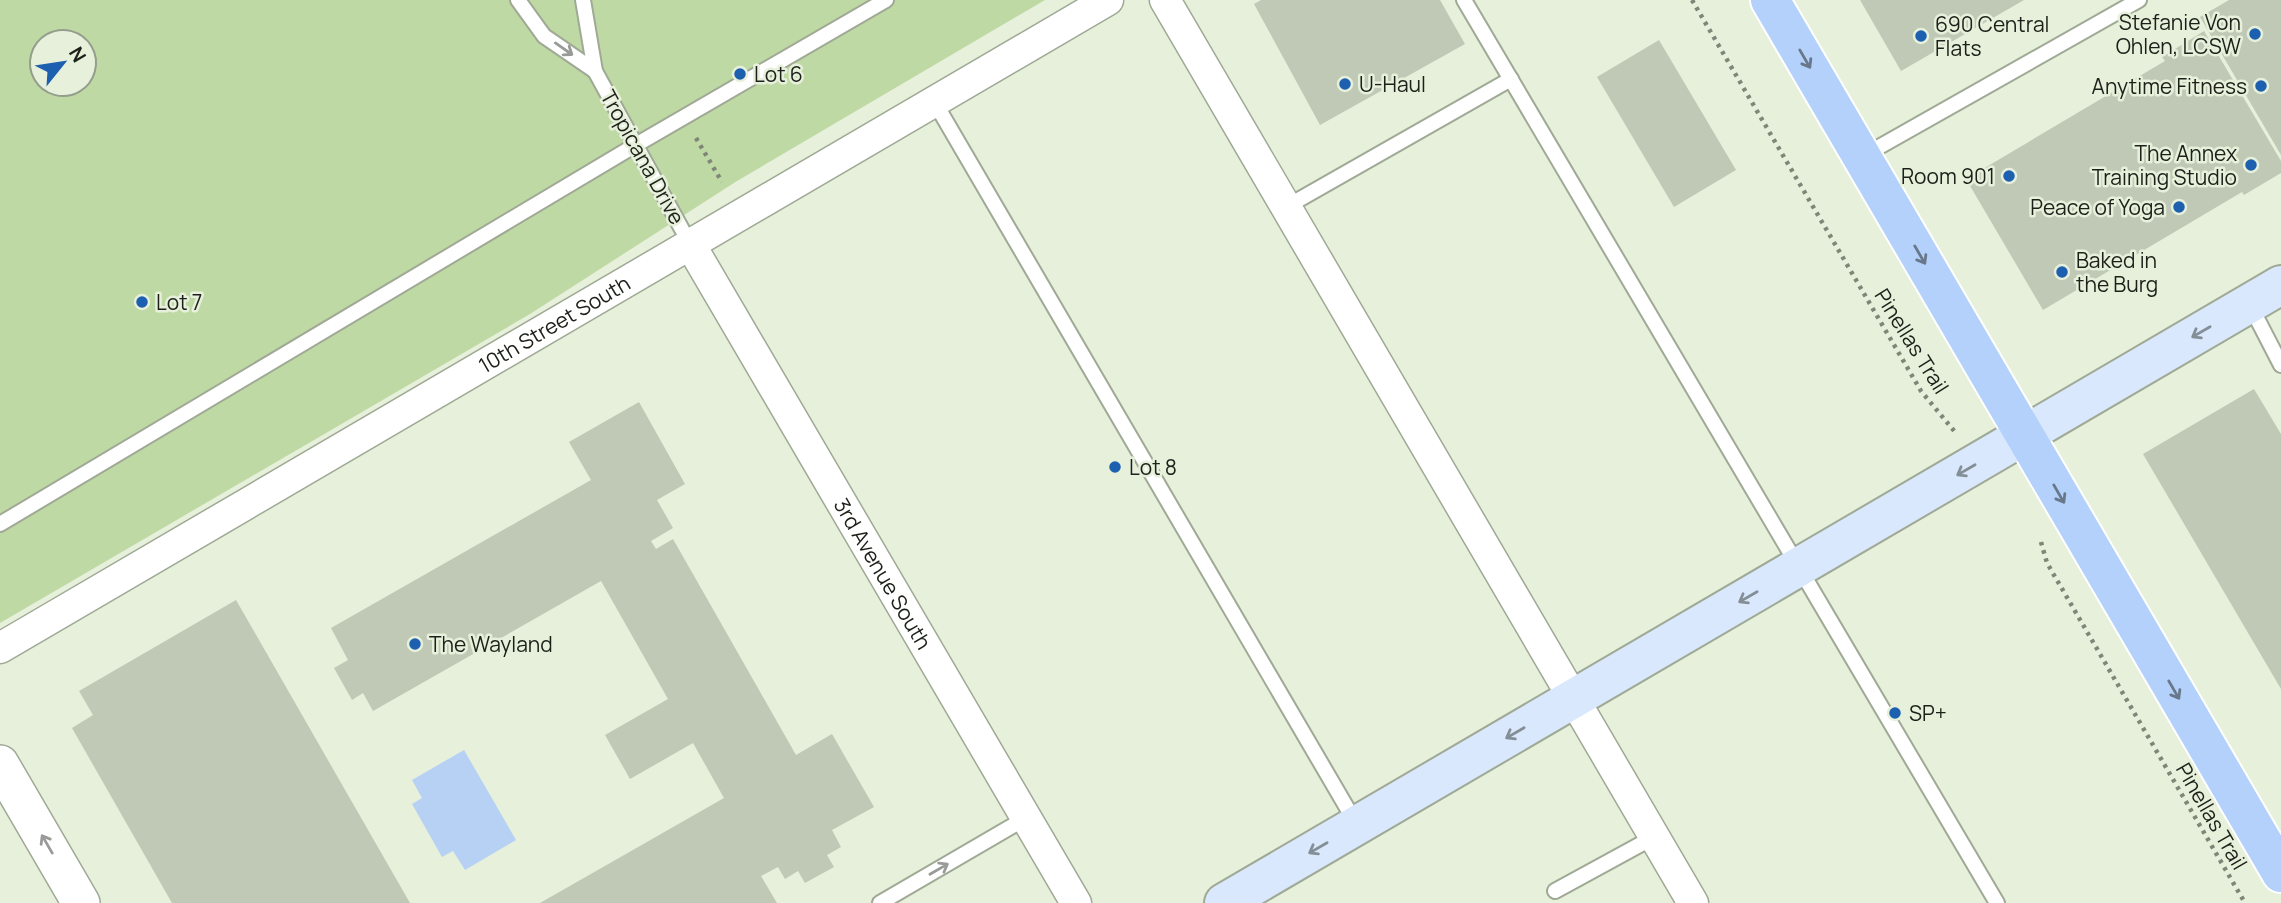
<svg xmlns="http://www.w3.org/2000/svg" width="2281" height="903" font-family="Manrope,sans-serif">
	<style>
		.green { fill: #bfd9a4; fill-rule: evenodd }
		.water { fill: #b6d1f4 }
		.building { fill: #bfc9b5 }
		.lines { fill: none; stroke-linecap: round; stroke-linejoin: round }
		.service-casing { stroke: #9fa995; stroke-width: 18 }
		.minor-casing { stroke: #9fa995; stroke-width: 33 }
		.tertiary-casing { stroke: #9fa995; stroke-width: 40 }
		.secondary-casing { stroke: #9fa995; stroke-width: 42 }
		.primary-casing { stroke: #fff; stroke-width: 42 }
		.path { stroke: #7f8678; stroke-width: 4.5; stroke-dasharray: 3.5 5; stroke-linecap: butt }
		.service { stroke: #fff; stroke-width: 14 }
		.minor { stroke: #fff; stroke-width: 30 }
		.tertiary { stroke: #fff; stroke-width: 37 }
		.secondary { stroke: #d9e8fc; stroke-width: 38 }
		.primary { stroke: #b3d1fa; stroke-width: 38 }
		.oneway { stroke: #999b98 }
		.oneway2 { stroke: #68788a }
		.oneway3 { stroke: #848e96 }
		.poi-dot { fill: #1e60b0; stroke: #e6f0db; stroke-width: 2.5 }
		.labels { text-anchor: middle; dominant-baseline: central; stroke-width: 5; stroke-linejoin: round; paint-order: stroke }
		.poi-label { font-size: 21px; fill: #1c2019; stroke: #e6f0db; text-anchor: start }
		.street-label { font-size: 21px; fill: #1c2019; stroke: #e6f0db }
	</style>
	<rect width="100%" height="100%" fill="#e6f0db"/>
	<path class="green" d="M0,0H1045L737,181L530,314L0,623ZM42,42H84V84H42Z"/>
	<path class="water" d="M464,750L516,840L465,870L453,851L442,857L412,804L422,798L412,780Z"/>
	<g class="building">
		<path d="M1261,0H1440L1465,44L1320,125L1254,4Z"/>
		<path d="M1860,0H2024L1901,71Z"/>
		<path d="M2229,0H2281V155L2200,17Z"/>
		<path d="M2204,31L2281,161V173L2244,195L2242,192L2043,310L1966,179L2165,61L2162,57Z"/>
		<path d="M1659,40L1736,170L1674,207L1597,77Z"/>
		<path d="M2254,389L2281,434V689L2143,454Z"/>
		<path d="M639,402L685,484L657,500L673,528L651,541L656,549L673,539L796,755L832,734L874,807L832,830L841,847L827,855L834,867L805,883L798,871L785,879L778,867L761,876L777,903H540L724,798L693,743L630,779L605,735L668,699L601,581L373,711L363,693L352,700L334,668L348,660L331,628L591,480L569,442Z"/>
		<path d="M236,600L410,903H172L72,728L93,715L79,691Z"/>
	</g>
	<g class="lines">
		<g class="service-casing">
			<g id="service">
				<path d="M518,0L544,36L595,71L583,0"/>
				<path d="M1464,0L1997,903"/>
				<path d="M595,71L690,244"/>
				<path d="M934,101L1357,825"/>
				<path d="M1863,156L2139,0"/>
				<path d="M1286,207L1511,79"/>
				<path d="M2250,305L2281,365"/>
				<path d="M0,524L634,146L886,0"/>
				<path d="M1555,891L1654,837"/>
				<path d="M880,903L1026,818"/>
			</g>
		</g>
		<g class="minor-casing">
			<g id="minor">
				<path d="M1165,0L1693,903"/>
				<path id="s1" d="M690,244L1076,903"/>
				<path id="s2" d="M0,648L1108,0"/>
			</g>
		</g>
		<g class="tertiary-casing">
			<path id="tertiary" d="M0,764L81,903"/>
		</g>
		<g class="secondary-casing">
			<path id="secondary" d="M1224,903L2281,285"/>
		</g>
		<g class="primary-casing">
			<path id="primary" d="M1770,0L2281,873"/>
		</g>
		<g class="path">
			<path d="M1692,0L1921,391L1955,432"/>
			<path d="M696,138L722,182"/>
			<path d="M2041,542L2047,563L2245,903"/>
		</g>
		<use href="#service" class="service"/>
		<use href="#minor" class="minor"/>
		<use href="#tertiary" class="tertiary"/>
		<use href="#secondary" class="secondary"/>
		<use href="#primary" class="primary"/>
	</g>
	<defs><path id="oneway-shaft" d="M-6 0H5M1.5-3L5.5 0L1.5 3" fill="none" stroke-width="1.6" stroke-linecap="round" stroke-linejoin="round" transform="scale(1.75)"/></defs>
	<g class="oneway">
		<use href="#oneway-shaft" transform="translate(564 49) rotate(35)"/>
		<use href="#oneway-shaft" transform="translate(47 844) rotate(-120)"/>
		<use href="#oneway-shaft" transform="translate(939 869) rotate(-30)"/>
	</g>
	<g class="oneway2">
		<use href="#oneway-shaft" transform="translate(1805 59) rotate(60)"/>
		<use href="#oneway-shaft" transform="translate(1920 255) rotate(60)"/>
		<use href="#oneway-shaft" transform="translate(2059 494) rotate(60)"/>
		<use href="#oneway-shaft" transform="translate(2174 690) rotate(60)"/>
	</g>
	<g class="oneway3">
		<use href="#oneway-shaft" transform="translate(2201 332) rotate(150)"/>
		<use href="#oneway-shaft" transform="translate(1966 470) rotate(150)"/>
		<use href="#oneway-shaft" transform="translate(1748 597) rotate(150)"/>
		<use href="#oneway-shaft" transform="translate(1515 733) rotate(150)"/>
		<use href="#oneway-shaft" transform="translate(1318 848) rotate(150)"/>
	</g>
	<g class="poi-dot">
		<circle cx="2255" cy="34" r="7"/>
		<circle cx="1921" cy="36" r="7"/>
		<circle cx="740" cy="74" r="7"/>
		<circle cx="1345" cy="84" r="7"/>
		<circle cx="2261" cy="86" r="7"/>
		<circle cx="2251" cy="165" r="7"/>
		<circle cx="2009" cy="176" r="7"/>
		<circle cx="2179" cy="207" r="7"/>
		<circle cx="2062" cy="272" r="7"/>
		<circle cx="142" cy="302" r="7"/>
		<circle cx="1115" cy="467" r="7"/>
		<circle cx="415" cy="644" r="7"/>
		<circle cx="1895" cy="713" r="7"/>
	</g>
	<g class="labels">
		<g class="poi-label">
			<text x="2241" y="22" text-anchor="end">Stefanie Von<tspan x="2241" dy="24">Ohlen, LCSW</tspan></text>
			<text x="1935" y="24">690 Central<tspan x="1935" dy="24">Flats</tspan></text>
			<text x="754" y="74">Lot 6</text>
			<text x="1359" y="84">U-Haul</text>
			<text x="2247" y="86" text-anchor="end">Anytime Fitness</text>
			<text x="2237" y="153" text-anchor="end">The Annex<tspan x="2237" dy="24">Training Studio</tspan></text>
			<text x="1995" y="176" text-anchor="end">Room 901</text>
			<text x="2165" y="207" text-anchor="end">Peace of Yoga</text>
			<text x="2076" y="260">Baked in<tspan x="2076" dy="24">the Burg</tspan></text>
			<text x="156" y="302">Lot 7</text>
			<text x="1129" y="467">Lot 8</text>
			<text x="429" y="644">The Wayland</text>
			<text x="1909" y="713">SP+</text>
		</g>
		<g class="street-label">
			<text transform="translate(643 157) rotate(61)">Tropicana Drive</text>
			<text stroke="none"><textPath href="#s2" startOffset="642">10th Street South</textPath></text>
			<text transform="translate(1912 341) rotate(58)">Pinellas Trail</text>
			<text stroke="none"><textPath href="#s1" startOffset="382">3rd Avenue South</textPath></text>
			<text transform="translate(2212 816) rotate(60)">Pinellas Trail</text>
		</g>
	</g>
	<g transform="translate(63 63) rotate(60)"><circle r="33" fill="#e6f0db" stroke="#959d8d" stroke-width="2"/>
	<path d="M0-5L12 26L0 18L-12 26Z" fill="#1e60b0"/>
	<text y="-10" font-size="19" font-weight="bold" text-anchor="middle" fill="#1c2019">N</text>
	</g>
</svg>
